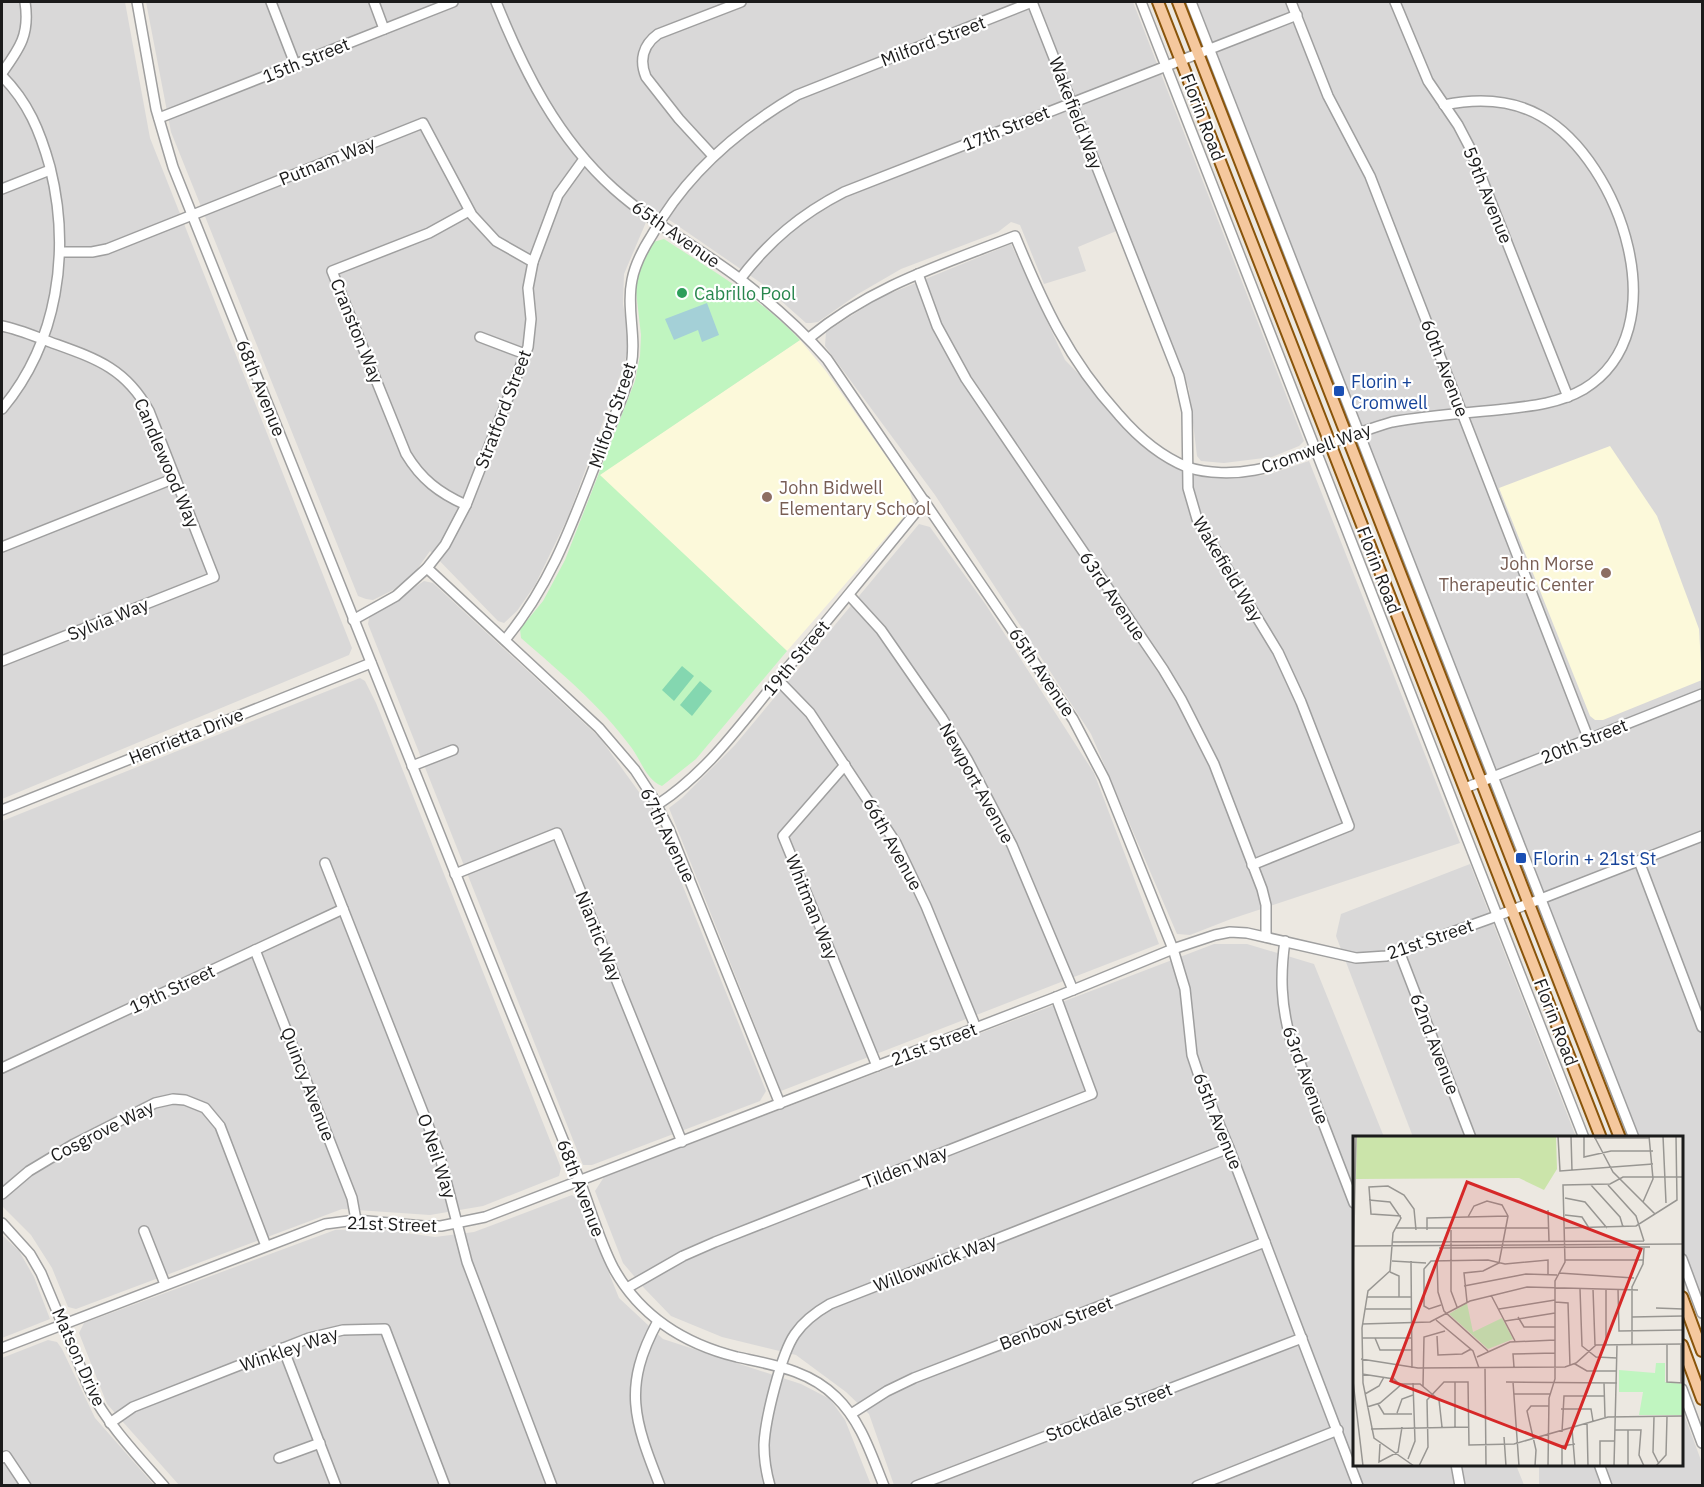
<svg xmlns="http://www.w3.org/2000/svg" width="1704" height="1487" font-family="'IBM Plex Sans',sans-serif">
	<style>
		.residential { fill: #d9d8d8 }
		.education { fill: #fcf9da }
		.park { fill: #c0f5c0 }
		.pitch { fill: #84d7b0 }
		.water { fill: #a4d0d7 }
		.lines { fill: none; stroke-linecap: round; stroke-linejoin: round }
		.minor-casing { stroke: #9f9f9f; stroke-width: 12 }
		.major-casing { stroke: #89540a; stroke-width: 14 }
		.minor { stroke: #fff; stroke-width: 9 }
		.major { stroke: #f5c89e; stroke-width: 10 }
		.leisure-dot { fill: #2e9e5b; stroke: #fff; stroke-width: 2 }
		.transit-dot { fill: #1a4fb4; stroke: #fff; stroke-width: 2 }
		.education-dot { fill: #8d6e63; stroke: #fff; stroke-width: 2 }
		.labels { text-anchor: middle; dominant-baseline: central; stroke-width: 4.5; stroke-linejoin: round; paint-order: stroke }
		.street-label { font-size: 18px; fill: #1b1b1b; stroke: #fff }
		.leisure-label { font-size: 18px; fill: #27864d; stroke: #fff; text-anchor: start }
		.transit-label { font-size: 18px; fill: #164399; stroke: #fff; text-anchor: start }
		.education-label { font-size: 18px; fill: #785e54; stroke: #fff; text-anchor: start }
		.inset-road { fill: none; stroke: #989692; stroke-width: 1.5 }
		.view { fill: #d62828; fill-opacity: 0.15; stroke: #d62828; stroke-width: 3 }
		.inset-edge { fill: none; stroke: #1b1b1b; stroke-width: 3 }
	</style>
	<rect width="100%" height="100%" fill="#ece8e1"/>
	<g class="residential">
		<path d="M2,2H125L150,138L352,648L349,655L2,799Z"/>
		<path d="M146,2H1133L1304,441L1299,446L1272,457L1224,463L1201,461L1197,456L1189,389L1126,227L1078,247L1086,271L1044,284L1020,225L1011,222L998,232L901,269L858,294L818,322L811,323H806L761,283L652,208L624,274L623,304L630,343L623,368L568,517L535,585L517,611L504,623L498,621L430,551L413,575L393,590L373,600L366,599L358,596L171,132Z"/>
		<path d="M1192,2H1702V1305L1682,1251V1138L1637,1137Z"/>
		<path d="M1011,244L1065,360L1166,463L1225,478L1267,475L1309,461L1460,843L1231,919L1190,935L1177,934L1091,734L935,495L825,346L826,332L879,298Z"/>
		<path d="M919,524L930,527L986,605L1094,773L1159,944L781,1091L669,808L682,798L735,745Z"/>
		<path d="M424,581L433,583L600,738L652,810L766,1091L760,1101L592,1165H583L368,624L369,618Z"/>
		<path d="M360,678L365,681L376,703L561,1168L559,1176L483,1206L430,1215L342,1209L76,1309L68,1307L52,1268L31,1235L2,1206V821Z"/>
		<path d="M1470,864L1576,1137H1413L1336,936L1341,914Z"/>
		<path d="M1214,944H1247L1314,964L1384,1137L1354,1138V1464L1516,1465L1524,1485H894L869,1414L846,1392L796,1355L722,1337L671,1316L644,1288L623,1263L595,1191L604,1177Z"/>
		<path d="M572,1195L580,1201L619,1298L663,1339L801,1384L830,1399L845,1420L871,1485H179L107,1404L79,1333L84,1323L335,1230L376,1229L435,1237L474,1232Z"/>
		<path d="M2,1235L19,1251L34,1277L50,1319L2,1338Z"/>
		<path d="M48,1340L57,1342L62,1349L95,1418L154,1485L2,1486V1358Z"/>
		<path d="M1682,1409L1702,1463V1485H1539V1465L1682,1464Z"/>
	</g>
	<g class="education">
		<path d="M800,340L825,370L909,489L914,505L787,651L599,475Z"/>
		<path d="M1610,446L1657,516L1699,629L1702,680L1603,720H1595L1590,716L1499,488Z"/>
	</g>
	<path class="park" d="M664,239C711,270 762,299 800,340L600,475L787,651L696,759L662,786C646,780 641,760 631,747C601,706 559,671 521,638L520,629L543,601L565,560L635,381L640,356L641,335L636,291L637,276L653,242Z"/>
	<g class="pitch">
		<path d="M682,666L694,676L674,701L662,690Z"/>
		<path d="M700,681L712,691L692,716L680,705Z"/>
	</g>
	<path class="water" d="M707,303L719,335L702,342L698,330L674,340L665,319Z"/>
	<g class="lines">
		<g class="minor-casing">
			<g id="minor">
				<path d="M137,2L156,109L173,167C276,429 380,690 486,950C516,1025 547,1100 577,1174C590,1205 598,1239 614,1269C641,1317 685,1344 737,1357C773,1365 809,1370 836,1397C861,1421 871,1454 884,1486"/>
				<path d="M271,2L295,64"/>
				<path d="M374,2L384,29"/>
				<path d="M496,2C524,71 557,138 614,189C652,223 699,248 740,279C771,303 801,329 827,359L1073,719L1104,778L1173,949L1185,989L1192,1055L1198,1073L1229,1148L1358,1486"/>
				<path d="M1032,2L1179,376L1187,412L1188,488L1197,519L1278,652L1301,702L1349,826L1252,865"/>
				<path d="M1141,2L1584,1138"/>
				<path d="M1191,2L1634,1138"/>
				<path d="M1291,2L1328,96L1370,176L1589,740"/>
				<path d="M1395,2L1428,81L1458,125L1469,146L1568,397"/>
				<path d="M2,73C20,48 30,34 25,2"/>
				<path d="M2,76C28,102 40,131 50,167C71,251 58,342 2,409"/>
				<path d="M159,118L453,2"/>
				<path d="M713,156L679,119L646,77C639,60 643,45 658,34L741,2"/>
				<path d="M2,189L50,170"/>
				<path d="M60,252H92L107,249L423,123L472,215L496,241L533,262"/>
				<path d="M918,274L937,326L966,379L1163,669L1181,699L1214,764L1262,889L1266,905V937"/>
				<path d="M740,279C769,241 801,214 844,192L1297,15"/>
				<path d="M2,326C18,329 34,336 50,342C94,358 125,367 149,411L214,577L2,661"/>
				<path d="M480,337L525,354"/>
				<path d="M809,338C872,286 941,265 1015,236C1043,304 1068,359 1119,415C1138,437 1160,456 1187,467C1208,474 1234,474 1255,470C1274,467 1292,459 1311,451C1337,441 1364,430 1392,422C1429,415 1468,413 1505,409C1532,406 1560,403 1584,389C1679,331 1621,161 1541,116C1511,99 1478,98 1444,105"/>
				<path d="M466,505C439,493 421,479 406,454L332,271L429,233L469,211"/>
				<path d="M2,547L175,478"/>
				<path d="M427,568L599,728L635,770L652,796L669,829L780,1104"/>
				<path d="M849,595L881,630L942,718L967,759L1012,845L1073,990"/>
				<path d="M353,620L396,596L427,568L445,545L466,505L528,347L531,319L528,288L533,262L558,195L584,159"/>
				<path d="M505,640C554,580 574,518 602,447C612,421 626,393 631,366C637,337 626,309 632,280C635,264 643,249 652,235C686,174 737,130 797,95L1032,2"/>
				<path d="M778,680L810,713L896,843L926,906L976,1028"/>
				<path d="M845,765L783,836L877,1066"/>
				<path d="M412,766L453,750"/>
				<path d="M1465,788L1702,694"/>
				<path d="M657,805C706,773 737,729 774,684C825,624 875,562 925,501"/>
				<path d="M2,810L371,663"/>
				<path d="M1639,861L1702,1027"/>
				<path d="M325,863L439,1153L467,1262L552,1486"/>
				<path d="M455,874L557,833L682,1142"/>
				<path d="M1285,941C1280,975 1281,1004 1290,1037L1354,1203"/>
				<path d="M255,950L352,1198L356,1220"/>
				<path d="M1399,951L1471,1138"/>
				<path d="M2,1068L343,909"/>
				<path d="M2,1194L29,1171L74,1144L155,1103L173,1099L185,1100L205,1108L220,1126L266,1246"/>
				<path d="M2,1223L30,1254L41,1273L90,1390C109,1426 137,1455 164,1486"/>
				<path d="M144,1231L165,1284"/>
				<path d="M1682,1259L1702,1313"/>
				<path d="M627,1288L683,1256L715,1242L1092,1094L1056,997"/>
				<path d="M658,1321C622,1387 634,1420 660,1486"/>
				<path d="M2,1348L325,1224L356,1220L424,1226H441L485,1217L1056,997L1173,949L1215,935L1230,932L1247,933L1356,958L1386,956L1497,916L1702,836"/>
				<path d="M283,1348L336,1486"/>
				<path d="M1682,1389L1702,1443"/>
				<path d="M851,1414L887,1391L914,1378L1265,1242"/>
				<path d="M110,1423L133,1407L309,1338L343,1330L385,1329L445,1486"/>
				<path d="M2,1458L6,1456L26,1486"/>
				<path d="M279,1458L320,1443"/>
				<path d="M1456,1464L1460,1486"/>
				<path d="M1599,1464L1607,1486"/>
				<path d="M770,1486C766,1472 764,1459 764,1445C765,1420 781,1354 795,1334C804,1321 816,1312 830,1304L1229,1148"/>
				<path d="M916,1486L1302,1338"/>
				<path d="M1197,1486L1338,1430"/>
			</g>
		</g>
		<g class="major-casing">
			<g id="major">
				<path d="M1158,2L1601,1138"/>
				<path d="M1178,2L1620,1138"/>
				<path d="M1682,1297L1702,1351"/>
				<path d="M1682,1345L1702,1399"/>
			</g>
		</g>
		<use href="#minor" class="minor"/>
		<use href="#major" class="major"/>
	</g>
	<circle class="leisure-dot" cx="682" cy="293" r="6"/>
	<g class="transit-dot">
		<rect x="1333" y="385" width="12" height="12" rx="3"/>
		<rect x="1515" y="852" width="12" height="12" rx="3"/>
	</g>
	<g class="education-dot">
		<circle cx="767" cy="497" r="6"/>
		<circle cx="1606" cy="573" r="6"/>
	</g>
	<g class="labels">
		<g class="street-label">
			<text transform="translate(933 41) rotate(-21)">Milford Street</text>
			<text transform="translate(306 60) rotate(-22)">15th Street</text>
			<text transform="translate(1076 113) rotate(69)">Wakefield Way</text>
			<text transform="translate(1203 117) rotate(69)">Florin Road</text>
			<text transform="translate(1006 128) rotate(-22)">17th Street</text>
			<text transform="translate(327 161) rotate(-22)">Putnam Way</text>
			<text transform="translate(1488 195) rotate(68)">59th Avenue</text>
			<text transform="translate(676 234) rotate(35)">65th Avenue</text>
			<text transform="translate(357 331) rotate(68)">Cranston Way</text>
			<text transform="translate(1445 368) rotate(69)">60th Avenue</text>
			<text transform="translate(261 388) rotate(68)">68th Avenue</text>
			<text transform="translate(503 409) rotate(-69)">Stratford Street</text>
			<text transform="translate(612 415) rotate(-71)">Milford Street</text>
			<text transform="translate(1316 448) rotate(-20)">Cromwell Way</text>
			<text transform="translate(167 463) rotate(67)">Candlewood Way</text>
			<text transform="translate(1228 569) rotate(59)">Wakefield Way</text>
			<text transform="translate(1379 570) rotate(69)">Florin Road</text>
			<text transform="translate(1113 596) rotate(56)">63rd Avenue</text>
			<text transform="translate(108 619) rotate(-22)">Sylvia Way</text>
			<text transform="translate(796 658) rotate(-50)">19th Street</text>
			<text transform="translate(1042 672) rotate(56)">65th Avenue</text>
			<text transform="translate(186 736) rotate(-22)">Henrietta Drive</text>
			<text transform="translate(1584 741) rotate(-22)">20th Street</text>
			<text transform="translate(977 783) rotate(61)">Newport Avenue</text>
			<text transform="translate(668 835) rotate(64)">67th Avenue</text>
			<text transform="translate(893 844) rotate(61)">66th Avenue</text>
			<text transform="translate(812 907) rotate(68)">Whitman Way</text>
			<text transform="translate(599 936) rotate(68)">Niantic Way</text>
			<text transform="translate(1430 939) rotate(-19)">21st Street</text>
			<text transform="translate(172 989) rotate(-25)">19th Street</text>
			<text transform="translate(1556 1022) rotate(69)">Florin Road</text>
			<text transform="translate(934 1044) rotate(-21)">21st Street</text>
			<text transform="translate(1435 1044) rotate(69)">62nd Avenue</text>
			<text transform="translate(1306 1075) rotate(70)">63rd Avenue</text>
			<text transform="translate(308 1084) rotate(69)">Quincy Avenue</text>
			<text transform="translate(1218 1121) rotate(68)">65th Avenue</text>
			<text transform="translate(102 1131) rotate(-27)">Cosgrove Way</text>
			<text transform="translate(437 1156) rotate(72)">O Neil Way</text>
			<text transform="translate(905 1167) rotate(-21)">Tilden Way</text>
			<text transform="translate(581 1188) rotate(69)">68th Avenue</text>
			<text transform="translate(392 1224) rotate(2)">21st Street</text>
			<text transform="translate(935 1263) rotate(-21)">Willowwick Way</text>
			<text transform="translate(1056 1323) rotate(-21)">Benbow Street</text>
			<text transform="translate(289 1349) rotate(-19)">Winkley Way</text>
			<text transform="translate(79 1357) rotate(66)">Matson Drive</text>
			<text transform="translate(1109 1412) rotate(-21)">Stockdale Street</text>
		</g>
		<g class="leisure-label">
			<text x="694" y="293">Cabrillo Pool</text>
		</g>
		<g class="transit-label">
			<text x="1351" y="381">Florin +<tspan x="1351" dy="21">Cromwell</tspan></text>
			<text x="1533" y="858">Florin + 21st St</text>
		</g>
		<g class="education-label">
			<text x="779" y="487">John Bidwell<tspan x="779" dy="21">Elementary School</tspan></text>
			<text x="1594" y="563" text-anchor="end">John Morse<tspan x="1594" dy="21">Therapeutic Center</tspan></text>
		</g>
	</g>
	<g transform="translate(1353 1136)">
		<rect width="330" height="330" fill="#ece8e1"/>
		<path d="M4,0H203L204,33L191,54L166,42L3,43Z" fill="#cbe4aa"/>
		<path d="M114,167L120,196L149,182L160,203L135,213L96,178ZM303,227H312V246L330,248V279H286L290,256H266V234L302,237Z" fill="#c0f5c0"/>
		<path class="inset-road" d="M205,0L207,35L300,28M218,0L219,35M231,0V21L258,15H300M241,0L260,36L302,78M310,0L313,67M241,2H297M238,49L267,81L270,91M255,49L283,80L291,105M212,62L232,66L254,92M16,64L37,66L48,82L40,97L37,135L15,155L9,192L10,247L21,302L61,330M290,66L300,43L296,0M195,74L196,105M212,79L229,81L236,92M48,80L18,78L16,51L35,50L51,59L61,73L63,94M42,92H196M212,92L283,90L324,64L323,0M74,94V82L155,80M98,94V155L104,171M39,106L291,105M0,110L330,108M86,112L297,111M84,124L85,156L91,175L135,215M212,124H291M39,125L73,127M58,125L59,232M37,136L46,140V161M206,137L281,142M0,138L3,0M111,150L173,138L204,139M227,153L229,210L243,221L264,222M240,153L242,209M265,153L266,195L330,194M138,159L162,205M14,161H58M114,166L111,137L130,135L146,127L155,80L149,69L134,65L121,70L115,81M202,166L215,167L217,230M88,169L76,173L71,170V133L78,125L135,124L152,128L195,124V138M303,172L330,173M12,173H58M146,173L202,164M165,181L171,191H202M279,181L330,180M83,184L120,215L126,232M152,185L202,177M9,188L77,186L117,165L174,151L285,154M84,200L85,219L109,218L118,213M9,202H58M22,202L27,214H59M253,208V153M314,208V246L330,247M328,208V247M279,209V151L290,128L291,112M124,221L157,206L202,204M8,223L65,232L212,231L223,227L243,209L330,208M222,228L234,235H264M161,231L160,218L202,217M132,232L133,330M9,238L41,243L46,248M0,245L10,330M102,246V291M153,246L264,247M160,246L166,330M251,247L252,281M70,250L71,201L92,195M12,258L26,250L31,241M161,258H197M25,268L31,278H59M14,271L27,267L49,248H67L86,264L89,291M208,273H238L240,285M44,277L49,263L60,259M301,281L300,316L306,328M234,287L235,330M18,293L115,291M219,293L222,330M262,294H288L286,319L291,330M275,294V330M209,296L211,260H251M151,301L153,330M27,308L26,326L45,316L49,291M330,320V294M55,323L62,305L60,247M66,330L75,311L74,264L91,246H115L116,309L161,308L255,281L330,280M182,330L183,314L174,275L178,270H196M195,330L196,262L202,243V145L212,126L210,49L257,48L270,41H330M209,330V310L222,308M247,330V305H262M261,330L264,209M303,330L313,319L314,281"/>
		<path class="view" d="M114,46L288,113L212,312L38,245Z"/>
		<rect width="330" height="330" class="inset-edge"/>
	</g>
	<rect width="1704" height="1487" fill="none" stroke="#1b1b1b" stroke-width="6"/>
</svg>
